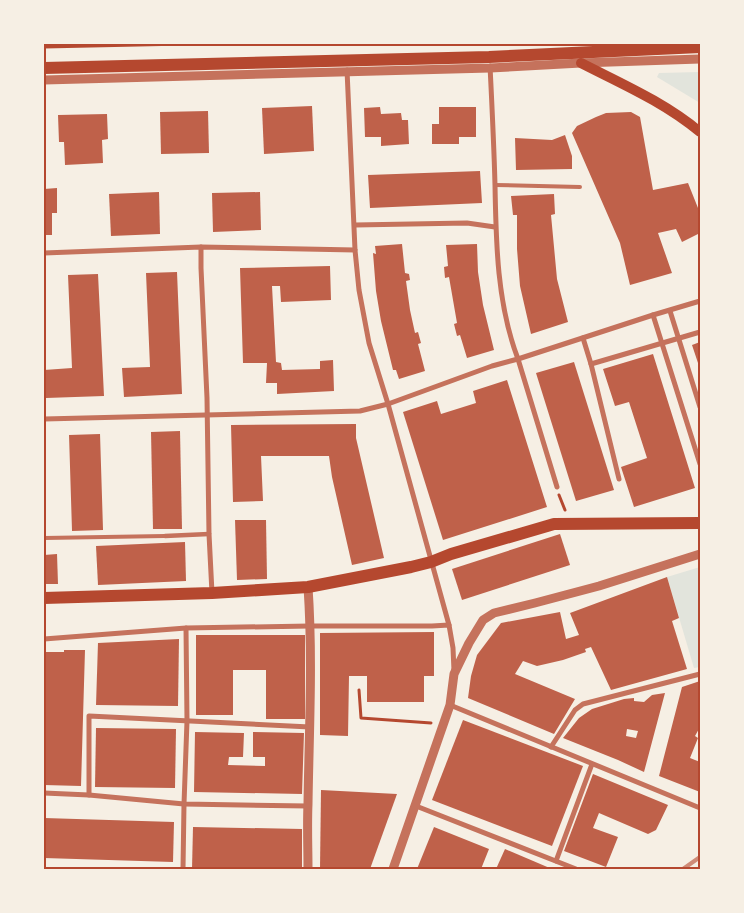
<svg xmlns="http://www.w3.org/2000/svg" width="744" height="913" font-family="Mulish,sans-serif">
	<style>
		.green { fill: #e2e4dc }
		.building { fill: #bf614a; fill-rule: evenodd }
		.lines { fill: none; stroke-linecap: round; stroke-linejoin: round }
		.path { stroke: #b5482f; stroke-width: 3 }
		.service { stroke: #c5725c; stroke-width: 4 }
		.pedestrian { stroke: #c5725c; stroke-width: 4.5 }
		.minor { stroke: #c5725c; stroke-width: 5 }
		.tertiary { stroke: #c5725c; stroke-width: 9 }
		.secondary { stroke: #b5482f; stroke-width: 10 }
		.primary { stroke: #b5482f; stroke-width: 12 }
		.rail { stroke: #cf8b77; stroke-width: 4 }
		.neatline { fill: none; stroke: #b5482f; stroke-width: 2 }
	</style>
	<rect width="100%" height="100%" fill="#f6efe4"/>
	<g class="green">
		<path d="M700,72V103L657,77L659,73Z"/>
		<path d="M700,567V667L694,668L667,577Z"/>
	</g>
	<g class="building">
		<path d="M312,106L314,151L264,154L262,108Z"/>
		<path d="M380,107L381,114L401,113L402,120H408L409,144L381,146V137H365L364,108Z"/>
		<path d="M439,107H476V137H459V144H432V124H439Z"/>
		<path d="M208,111L209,153L161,154L160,112Z"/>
		<path d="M631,112L640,117L653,190L688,183L700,213V233L682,242L676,229L658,233L672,273L630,285L620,243L572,133L577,126L596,117L606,113Z"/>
		<path d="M107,114L108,139L102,140L103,163L65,165L64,142H59L58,115Z"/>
		<path d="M565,135L572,156V169L516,170L515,138L552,140Z"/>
		<path d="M480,171L482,203L370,208L368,175Z"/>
		<path d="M57,188V213H52V235H44V189Z"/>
		<path d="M159,192L160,234L111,236L109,194Z"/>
		<path d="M260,192L261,230L213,232L212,193Z"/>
		<path d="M554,194L555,214L551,215L557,279L568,322L531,334L520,286L517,249V215H513L511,196Z"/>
		<path d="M402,244L405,273L409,274L410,280L406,281L410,310L415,333L418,332L421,343L418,344L425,371L399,379L396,370H393L381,321L376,291L373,253L376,254L375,246Z"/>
		<path d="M477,244L478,272L483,305L494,350L467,358L460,335L457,336L454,324L457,323L449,277L445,278L444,267L448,266L446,245Z"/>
		<path d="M330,266L331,300L281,302L280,286H272L276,362L281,363L282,370L320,369V361L333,360L334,391L277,394V383H266L267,363H243L240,268Z"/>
		<path d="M177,272L182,394L124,397L122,368L150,367L146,273Z"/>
		<path d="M98,274L104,396L46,398L44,370L72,368L68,275Z"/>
		<path d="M700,342V369L692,345Z"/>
		<path d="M653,354L695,488L634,507L621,467L647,458L629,402L615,406L603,369Z"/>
		<path d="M574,362L614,490L576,501L536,373Z"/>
		<path d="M507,380L547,507L443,540L403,412L437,401L441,414L476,403L473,391Z"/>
		<path d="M356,424V438L384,558L352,565L332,477L329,456H261L263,501L233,502L231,425Z"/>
		<path d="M180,431L182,529H153L151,432Z"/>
		<path d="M100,434L103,530L72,531L69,435Z"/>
		<path d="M235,520H266L267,579L237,580Z"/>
		<path d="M560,534L570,565L462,600L452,569Z"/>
		<path d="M185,542L186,581L98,585L96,546Z"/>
		<path d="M57,554L58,584H44V555Z"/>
		<path d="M667,577L679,618L672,621L687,669L611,690L591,647L585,649L586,652L563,660L537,666L523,661L515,674L575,699L554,734L468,698L471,676L477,655L501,623L560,612L566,639L579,635L570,613Z"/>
		<path d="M434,632V676H424V702H367V676H349L348,736L320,735V633Z"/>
		<path d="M196,635H305V719H266V670H233V715H196Z"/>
		<path d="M179,639L178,706L96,705L98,643Z"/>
		<path d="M64,650H85L81,786L44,785V657H45L46,652H64Z"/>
		<path d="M700,681V727L695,736L698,738L690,758L700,762V792L659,776L682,687Z"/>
		<path d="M665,693L644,772L618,760L563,738L579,718L592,709L624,699L634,698V701L644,702L652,695ZM627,729L638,731L636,738L626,736Z"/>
		<path d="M463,720L583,766L552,846L432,800Z"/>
		<path d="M96,728L176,729L175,788L95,787Z"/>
		<path d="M195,732L244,733L243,757H229L228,765L265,766V757H253V732L304,733L302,794L194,792Z"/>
		<path d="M593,774L668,805L656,830L648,834L599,813L593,828L618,837L606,867L564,851Z"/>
		<path d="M321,790L397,794L370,869H320Z"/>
		<path d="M44,818L174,822L173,862L44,858Z"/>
		<path d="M193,827L302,829V869H192Z"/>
		<path d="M434,827L489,849L481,869H417Z"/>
		<path d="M505,849L552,869H496Z"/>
	</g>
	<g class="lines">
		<g class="path">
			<path d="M44,47L185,44"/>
			<path d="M559,495L565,510"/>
			<path d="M359,690L361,718L431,723"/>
		</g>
		<g class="service">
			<path d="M495,185L580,187"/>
			<path d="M44,538L165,536"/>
		</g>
		<path class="pedestrian" d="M165,536L209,534"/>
		<g class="minor">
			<path d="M490,66C492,106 494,146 495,185C496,243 497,304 518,359L557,487"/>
			<path d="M347,70L355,250L359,290L369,343L388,404L449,625"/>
			<path d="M355,225L467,223L495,227"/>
			<path d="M201,247V268L207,398L209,534L212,593"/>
			<path d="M44,253L201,247L355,250"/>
			<path d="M670,311L700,407"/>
			<path d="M653,315L700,464"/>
			<path d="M583,338L591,364L619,479"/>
			<path d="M591,364L700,332"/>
			<path d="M44,419L360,411L388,404L492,366L518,359L653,315L700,301"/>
			<path d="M44,639L186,628L310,626H432L449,625L453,648L454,671"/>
			<path d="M450,705L700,808"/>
			<path d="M551,747L575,710L583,704L700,674"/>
			<path d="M44,793L89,795L184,804L308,806"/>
			<path d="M89,795V716L310,727"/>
			<path d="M416,806L576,869"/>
			<path d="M556,861L592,764"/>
			<path d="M183,869L184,804L187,721L186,628"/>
		</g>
		<g class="tertiary">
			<path d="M44,80L490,68L581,63L700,59"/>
			<path d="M308,587C313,660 309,732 308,804C307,826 308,848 308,869"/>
			<path d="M393,869L450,705L454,674L469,643L483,620L494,613L535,603L599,586L700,554"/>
		</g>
		<path class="secondary" d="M581,63C622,84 664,102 700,132"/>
		<g class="primary">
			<path d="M44,68L489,57L700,47"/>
			<path d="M44,598L212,593L308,587L411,567L431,562L451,554L554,524L700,523"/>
		</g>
		<path class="rail" d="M683,869L700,857"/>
	</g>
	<rect width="744" height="913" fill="none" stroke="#f6efe4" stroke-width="90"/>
	<rect x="45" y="45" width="654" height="823" class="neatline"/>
</svg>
